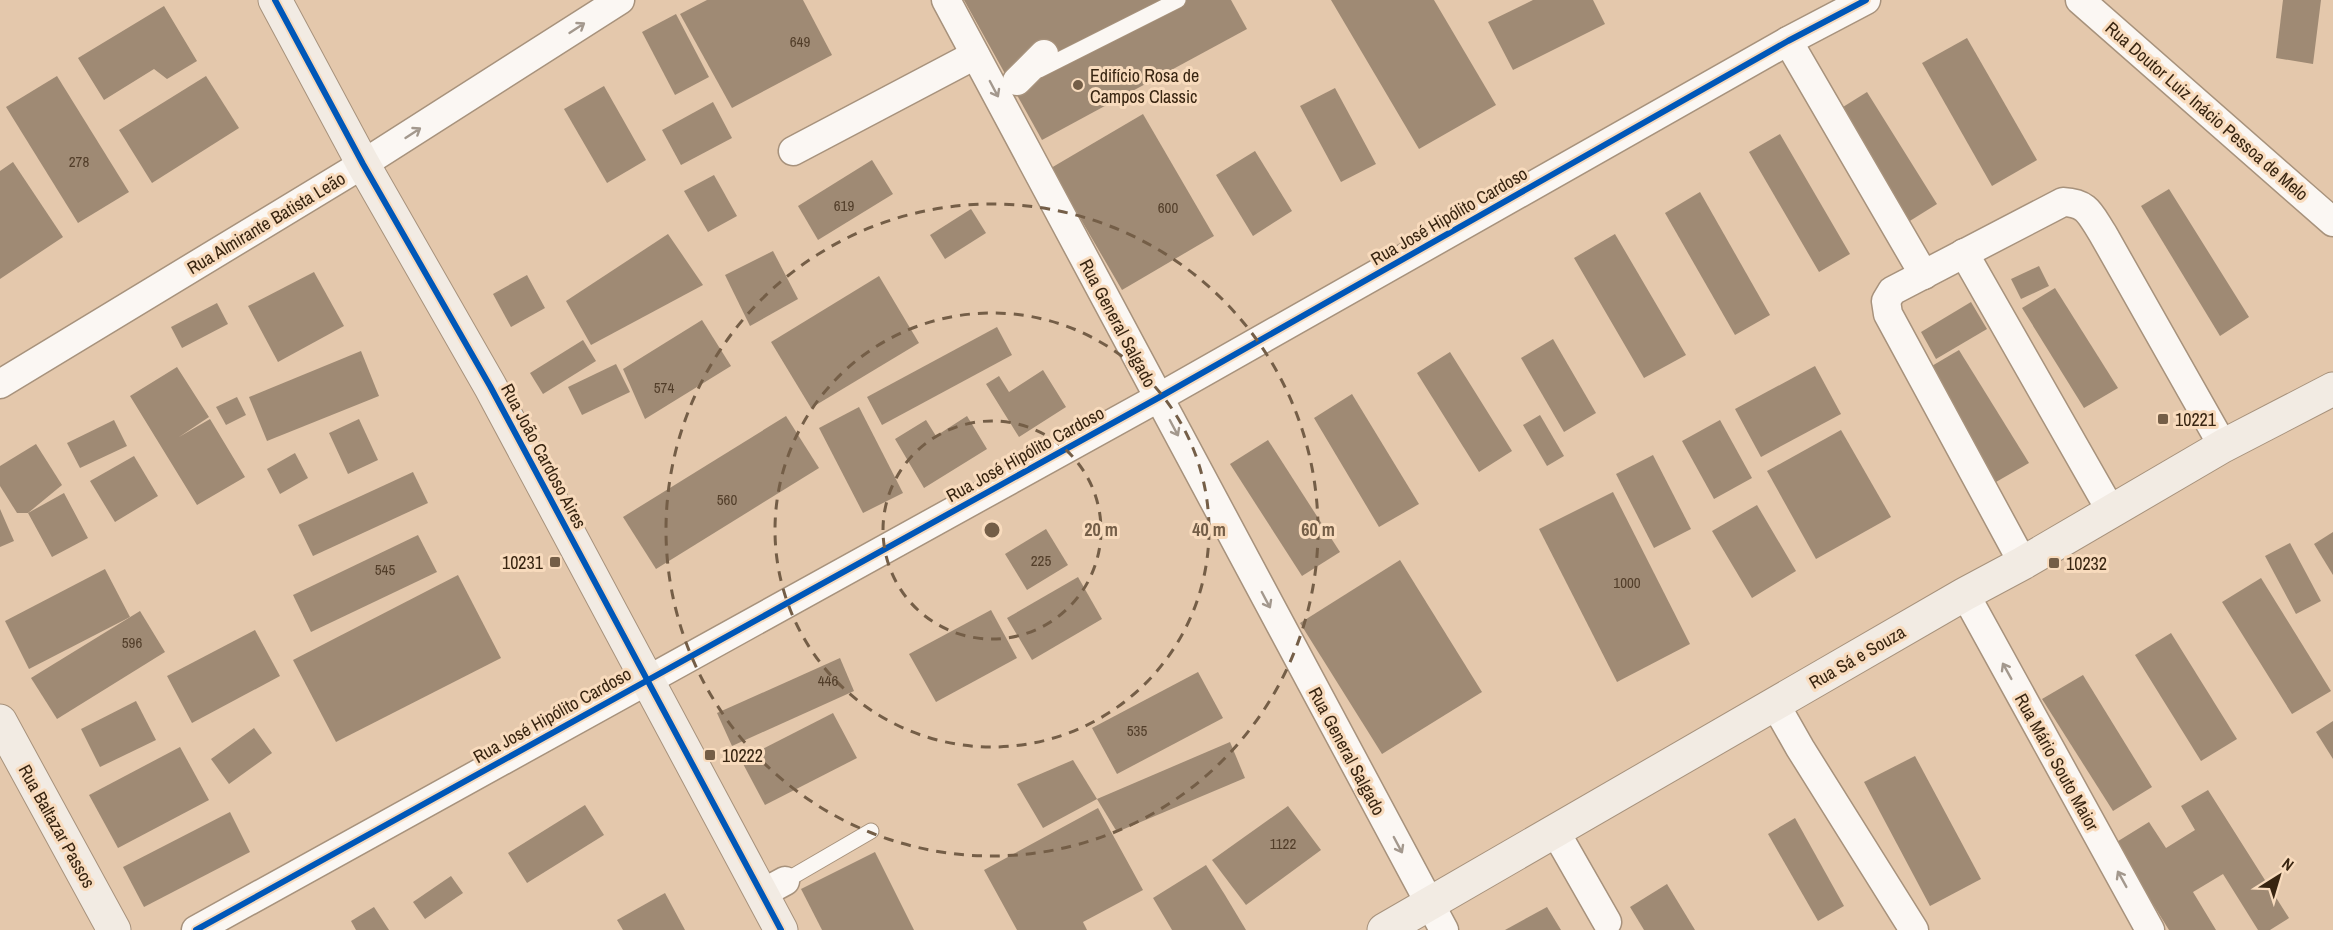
<svg xmlns="http://www.w3.org/2000/svg" width="2333" height="930" font-family="'Archivo Narrow',sans-serif">
	<style>
		.building { fill: #9f8a74 }
		.lines { fill: none; stroke-linecap: round; stroke-linejoin: round }
		.lane-casing { stroke: #a7927c; stroke-width: 17 }
		.street-casing { stroke: #a7927c; stroke-width: 31 }
		.secondary-casing { stroke: #a7927c; stroke-width: 35 }
		.lane { stroke: #fbf7f3; stroke-width: 15 }
		.street { stroke: #fbf7f3; stroke-width: 28 }
		.secondary { stroke: #f2ebe3; stroke-width: 33 }
		.cycleway-casing { stroke: #f8dbbd; stroke-width: 10 }
		.cycleway { stroke: #0057b8; stroke-width: 6 }
		.oneway { stroke: #a3988d }
		.ring { fill: none; stroke: #745e47; stroke-width: 3; stroke-dasharray: 10 8 }
		.poi-dot { fill: #745e47; stroke: #f8dbbd; stroke-width: 2 }
		.labels { text-anchor: middle; dominant-baseline: central; stroke-width: 6; stroke-linejoin: round; paint-order: stroke }
		.number-label { font-size: 15px; fill: #523e2a }
		.poi-label { font-size: 18px; fill: #382511; stroke: #f8dbbd; text-anchor: start }
		.street-label { font-size: 18px; fill: #382511; stroke: #f8dbbd }
		.centre { fill: #745e47; stroke: #f8dbbd; stroke-width: 3 }
		.ring-label { font-size: 18px; text-anchor: middle; font-weight: bold; fill: #745e47; stroke: #f8dbbd; stroke-width: 6; stroke-linejoin: round; paint-order: stroke }
	</style>
	<rect width="100%" height="100%" fill="#e4c8ac"/>
	<g class="building">
		<path d="M707,0H803L832,55L732,108L680,14Z"/>
		<path d="M964,0H1231L1247,29L1042,140Z"/>
		<path d="M1331,0H1434L1496,105L1419,149Z"/>
		<path d="M1533,0H1593L1605,24L1513,70L1488,22Z"/>
		<path d="M2283,0H2321L2313,64L2276,58Z"/>
		<path d="M164,6L197,61L167,79L154,69L104,100L78,58Z"/>
		<path d="M676,14L709,77L675,95L642,32Z"/>
		<path d="M1967,38L2037,160L1992,186L1922,63Z"/>
		<path d="M57,76L129,192L78,223L6,107Z"/>
		<path d="M206,76L239,128L152,183L119,130Z"/>
		<path d="M604,86L646,160L607,183L564,109Z"/>
		<path d="M1335,88L1376,164L1341,182L1300,106Z"/>
		<path d="M1867,92L1937,204L1905,224L1835,112Z"/>
		<path d="M713,102L732,138L681,165L662,130Z"/>
		<path d="M1143,114L1214,236L1122,290L1051,168Z"/>
		<path d="M1780,134L1850,254L1819,272L1749,152Z"/>
		<path d="M1255,151L1292,211L1253,236L1216,175Z"/>
		<path d="M872,160L893,194L818,240L798,206Z"/>
		<path d="M13,162L63,237L0,279V171Z"/>
		<path d="M714,175L737,216L708,232L684,191Z"/>
		<path d="M2169,189L2249,317L2220,336L2141,206Z"/>
		<path d="M1700,192L1770,315L1735,335L1665,213Z"/>
		<path d="M971,209L986,233L945,259L930,235Z"/>
		<path d="M668,234L703,285L591,345L566,301Z"/>
		<path d="M1615,234L1686,355L1644,378L1574,258Z"/>
		<path d="M773,251L798,299L750,326L725,275Z"/>
		<path d="M2039,266L2049,286L2021,299L2011,279Z"/>
		<path d="M314,272L344,326L278,362L248,306Z"/>
		<path d="M527,275L545,308L511,327L493,294Z"/>
		<path d="M879,276L919,343L811,408L771,342Z"/>
		<path d="M2055,288L2118,388L2084,408L2022,308Z"/>
		<path d="M1971,302L1987,329L1936,359L1921,332Z"/>
		<path d="M217,303L228,324L182,348L171,327Z"/>
		<path d="M702,320L731,366L645,419L623,369Z"/>
		<path d="M997,327L1012,355L882,425L867,397Z"/>
		<path d="M1553,339L1596,413L1564,432L1521,358Z"/>
		<path d="M583,340L596,361L543,394L530,373Z"/>
		<path d="M1959,350L2029,463L1996,482L1925,370Z"/>
		<path d="M361,351L379,396L267,441L249,397Z"/>
		<path d="M1450,352L1512,451L1479,472L1417,373Z"/>
		<path d="M616,364L630,392L582,415L568,387Z"/>
		<path d="M1815,366L1841,414L1761,457L1735,409Z"/>
		<path d="M177,367L209,417L179,437L210,419L245,477L197,505L130,396Z"/>
		<path d="M1043,370L1066,407L1019,437L986,384L999,376L1009,392Z"/>
		<path d="M1352,394L1419,504L1379,527L1314,418Z"/>
		<path d="M237,397L246,415L226,425L216,407Z"/>
		<path d="M859,407L903,493L863,513L819,428Z"/>
		<path d="M1540,415L1564,456L1547,466L1523,425Z"/>
		<path d="M786,416L819,468L656,569L623,517Z"/>
		<path d="M967,416L987,449L924,488L895,439L926,420L936,436Z"/>
		<path d="M359,419L378,460L348,474L329,433Z"/>
		<path d="M114,420L127,446L80,468L67,443Z"/>
		<path d="M1720,420L1752,478L1714,499L1682,441Z"/>
		<path d="M1841,430L1891,517L1816,559L1767,471Z"/>
		<path d="M1268,440L1340,552L1302,576L1230,464Z"/>
		<path d="M36,444L62,485L28,513H17L0,486V466Z"/>
		<path d="M295,453L308,478L280,494L267,469Z"/>
		<path d="M1653,455L1691,529L1654,548L1616,474Z"/>
		<path d="M134,456L158,496L115,522L90,481Z"/>
		<path d="M413,472L428,503L313,556L298,525Z"/>
		<path d="M1613,492L1690,644L1617,682L1539,529Z"/>
		<path d="M64,493L88,538L52,557L28,513Z"/>
		<path d="M1757,505L1796,571L1752,598L1712,531Z"/>
		<path d="M0,509L14,541L0,547Z"/>
		<path d="M1046,529L1068,565L1027,590L1005,554Z"/>
		<path d="M2333,532V575L2314,544Z"/>
		<path d="M418,535L437,572L311,632L293,595Z"/>
		<path d="M2290,543L2321,601L2296,614L2265,556Z"/>
		<path d="M1400,560L1482,692L1382,754L1300,623Z"/>
		<path d="M105,569L130,617L29,669L5,621Z"/>
		<path d="M458,575L501,658L336,742L293,660Z"/>
		<path d="M1078,577L1102,619L1032,660L1007,618Z"/>
		<path d="M2261,578L2331,691L2292,714L2222,602Z"/>
		<path d="M991,610L1017,658L936,702L909,654Z"/>
		<path d="M140,611L165,652L57,719L31,678Z"/>
		<path d="M255,630L280,676L192,723L167,676Z"/>
		<path d="M2171,633L2237,739L2201,761L2135,655Z"/>
		<path d="M840,658L854,691L732,746L717,713Z"/>
		<path d="M1198,672L1223,718L1117,774L1092,728Z"/>
		<path d="M2083,675L2152,787L2113,811L2042,699Z"/>
		<path d="M136,701L156,740L100,767L81,729Z"/>
		<path d="M833,713L857,758L765,805L741,760Z"/>
		<path d="M2333,721V759L2316,732Z"/>
		<path d="M254,728L272,753L229,784L211,759Z"/>
		<path d="M1230,742L1245,778L1117,832L1097,799Z"/>
		<path d="M180,747L209,800L118,848L89,795Z"/>
		<path d="M1915,756L1981,879L1930,906L1864,782Z"/>
		<path d="M1073,760L1097,799L1043,828L1017,784Z"/>
		<path d="M2208,790L2289,918L2270,930H2258L2223,874L2193,892L2216,930H2169L2115,843L2149,822L2166,848L2195,830L2181,806Z"/>
		<path d="M585,805L604,835L527,883L508,853Z"/>
		<path d="M1288,806L1321,850L1246,905L1212,860Z"/>
		<path d="M1098,808L1143,890L1083,922L1087,930H1017L984,870Z"/>
		<path d="M230,812L250,852L144,907L123,867Z"/>
		<path d="M1795,818L1844,906L1818,921L1768,834Z"/>
		<path d="M875,852L914,930H822L801,889Z"/>
		<path d="M1206,865L1225,895L1246,930H1172L1153,898Z"/>
		<path d="M451,876L463,893L425,919L413,902Z"/>
		<path d="M1667,884L1695,930H1644L1630,907Z"/>
		<path d="M665,893L685,930H623L617,920Z"/>
		<path d="M374,907L389,930H356L351,921Z"/>
		<path d="M1547,907L1561,930H1505Z"/>
	</g>
	<g class="lines">
		<g class="lane-casing">
			<g id="lane">
				<path d="M1039,70L1178,0"/>
				<path d="M785,881L871,831"/>
			</g>
		</g>
		<g class="street-casing">
			<g id="street">
				<path d="M946,0L1444,930"/>
				<path d="M2080,0L2333,222"/>
				<path d="M1788,41L1924,275"/>
				<path d="M1017,81L1044,54"/>
				<path d="M793,151L975,55"/>
				<path d="M1964,253L2111,511"/>
				<path d="M0,384L363,164L620,0"/>
				<path d="M2023,563L1888,314L1886,301L1892,291L2063,202C2088,203 2090,214 2103,234L2223,446"/>
				<path d="M1965,594L2150,930"/>
				<path d="M1775,704L1800,748L1914,930"/>
				<path d="M1555,831L1607,922"/>
				<path d="M761,894L785,881"/>
				<path d="M196,930L1158,398L1788,41L1866,0"/>
			</g>
		</g>
		<g class="secondary-casing">
			<g id="secondary">
				<path d="M275,0L363,164L490,386L781,930"/>
				<path d="M0,721L114,930"/>
				<path d="M1384,930L1965,594L2023,563L2223,446L2333,389"/>
			</g>
		</g>
		<use href="#lane" class="lane"/>
		<use href="#street" class="street"/>
		<use href="#secondary" class="secondary"/>
		<g class="cycleway-casing">
			<g id="cycleway">
				<path d="M275,0L363,164L490,386L781,930"/>
				<path d="M196,930L1158,398L1788,41L1866,0"/>
			</g>
		</g>
		<use href="#cycleway" class="cycleway"/>
	</g>
	<defs><path id="oneway-shaft" d="M-6 0H5M1.5-3L5.5 0L1.5 3" fill="none" stroke-width="1.6" stroke-linecap="round" stroke-linejoin="round" transform="scale(1.5)"/></defs>
	<g class="oneway">
		<use href="#oneway-shaft" transform="translate(577 28) rotate(-33)"/>
		<use href="#oneway-shaft" transform="translate(994 89) rotate(62)"/>
		<use href="#oneway-shaft" transform="translate(413 133) rotate(-33)"/>
		<use href="#oneway-shaft" transform="translate(1174 428) rotate(62)"/>
		<use href="#oneway-shaft" transform="translate(1266 600) rotate(62)"/>
		<use href="#oneway-shaft" transform="translate(2007 671) rotate(-119)"/>
		<use href="#oneway-shaft" transform="translate(1398 845) rotate(62)"/>
		<use href="#oneway-shaft" transform="translate(2122 879) rotate(-119)"/>
	</g>
	<g class="ring">
		<circle cx="992" cy="530" r="109"/>
		<circle cx="992" cy="530" r="217"/>
		<circle cx="992" cy="530" r="326"/>
	</g>
	<g class="poi-dot">
		<circle cx="1078" cy="85" r="6"/>
		<rect x="2157" y="413" width="12" height="12" rx="3"/>
		<rect x="549" y="556" width="12" height="12" rx="3"/>
		<rect x="2048" y="557" width="12" height="12" rx="3"/>
		<rect x="704" y="749" width="12" height="12" rx="3"/>
	</g>
	<g class="labels">
		<g class="number-label">
			<text x="800" y="41">649</text>
			<text x="79" y="161">278</text>
			<text x="844" y="205">619</text>
			<text x="1168" y="207">600</text>
			<text x="664" y="387">574</text>
			<text x="727" y="499">560</text>
			<text x="1041" y="560">225</text>
			<text x="385" y="569">545</text>
			<text x="1627" y="582">1000</text>
			<text x="132" y="642">596</text>
			<text x="828" y="680">446</text>
			<text x="1137" y="730">535</text>
			<text x="1283" y="843">1122</text>
		</g>
		<g class="poi-label">
			<text x="1090" y="75">Edifício Rosa de<tspan x="1090" dy="21">Campos Classic</tspan></text>
			<text x="2175" y="419">10221</text>
			<text x="543" y="562" text-anchor="end">10231</text>
			<text x="2066" y="563">10232</text>
			<text x="722" y="755">10222</text>
		</g>
		<g class="street-label">
			<text transform="translate(2207 111) rotate(41)">Rua Doutor Luiz Inácio Pessoa de Melo</text>
			<text transform="translate(1449 216) rotate(-30)">Rua José Hipólito Cardoso</text>
			<text transform="translate(266 223) rotate(-31)">Rua Almirante Batista Leão</text>
			<text transform="translate(1118 323) rotate(62)">Rua General Salgado</text>
			<text transform="translate(1025 454) rotate(-29)">Rua José Hipólito Cardoso</text>
			<text transform="translate(544 456) rotate(62)">Rua João Cardoso Aires</text>
			<text transform="translate(1857 657) rotate(-30)">Rua Sá e Souza</text>
			<text transform="translate(552 715) rotate(-29)">Rua José Hipólito Cardoso</text>
			<text transform="translate(1347 751) rotate(62)">Rua General Salgado</text>
			<text transform="translate(2057 762) rotate(61)">Rua Mário Souto Maior</text>
			<text transform="translate(57 826) rotate(61)">Rua Baltazar Passos</text>
		</g>
	</g>
	<circle cx="992" cy="530" r="9" class="centre"/>
	<g class="ring-label">
		<text x="1101" y="536">20 m</text>
		<text x="1209" y="536">40 m</text>
		<text x="1318" y="536">60 m</text>
	</g>
	<g transform="translate(2279 876) rotate(37)" stroke="#f8dbbd" stroke-width="4.5" paint-order="stroke">
	<path d="M0-4.5L10 22L0 15L-10 22Z" fill="#382511"/>
	<text y="-9" font-size="16" font-weight="bold" text-anchor="middle" fill="#382511">N</text>
	</g>
</svg>
